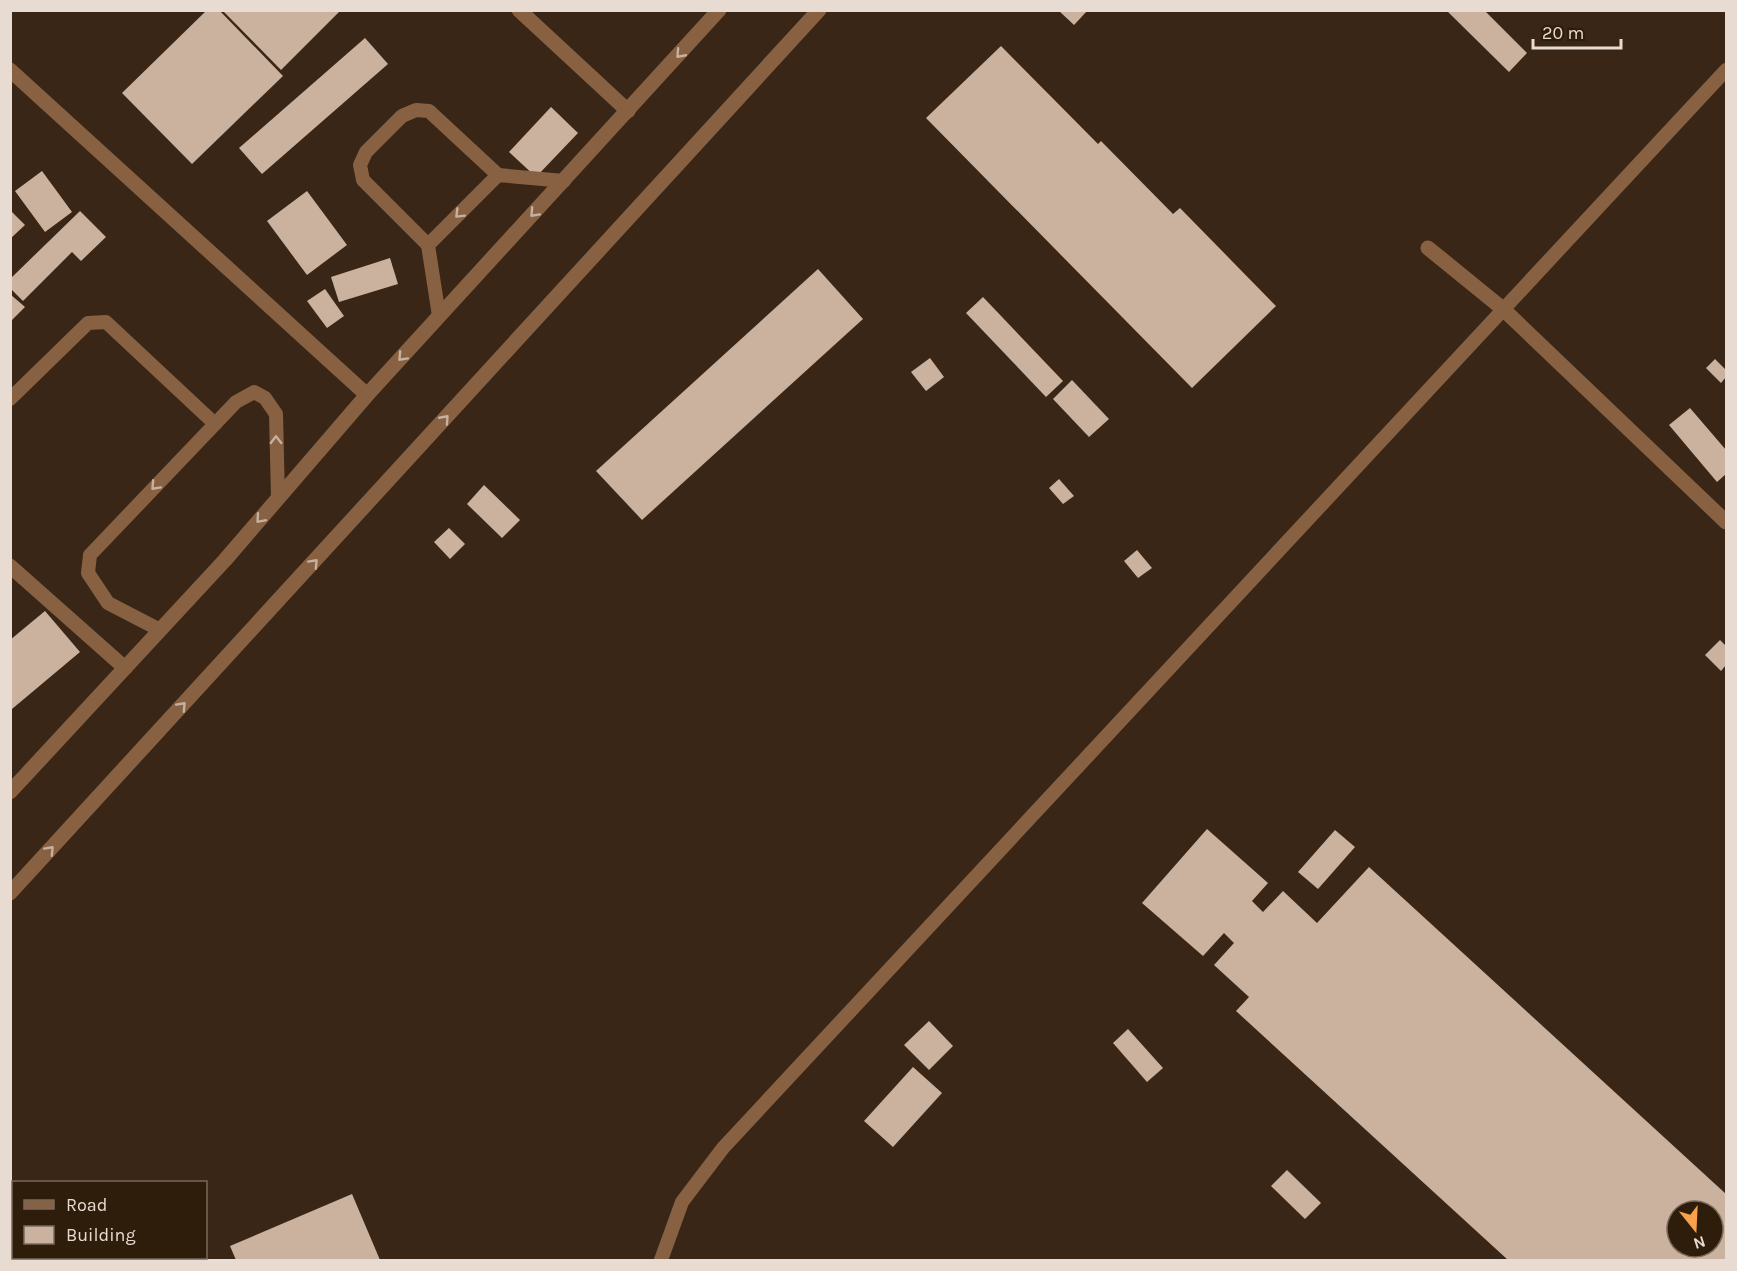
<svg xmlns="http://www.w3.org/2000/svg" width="1737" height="1271" font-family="Karla,sans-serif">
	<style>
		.building { fill: #cbb29e; fill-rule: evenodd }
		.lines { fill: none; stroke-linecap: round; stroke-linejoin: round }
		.service { stroke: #876141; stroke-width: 14 }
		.minor { stroke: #876141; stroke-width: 15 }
		.tertiary { stroke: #876141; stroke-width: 15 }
		.oneway { stroke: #c6b09f }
	</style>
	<rect width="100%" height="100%" fill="#392616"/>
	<g class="building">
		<path d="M207,10H219L283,76L192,164L122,93Z"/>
		<path d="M222,10H341L281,70Z"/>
		<path d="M1058,10H1088L1074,25Z"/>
		<path d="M1446,10H1484L1527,53L1509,72Z"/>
		<path d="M365,38L388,64L262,174L239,148Z"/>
		<path d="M1001,46L1098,144L1101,141L1173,214L1180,208L1276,306L1192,388L926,118Z"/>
		<path d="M551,107L578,133L536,177L509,152Z"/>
		<path d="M42,171L72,212L45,232L15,191Z"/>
		<path d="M307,191L347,245L307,275L267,221Z"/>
		<path d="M10,210L25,225L10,239Z"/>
		<path d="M80,211L106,237L81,261L72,252L23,301L10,288V279Z"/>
		<path d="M390,258L398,284L339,302L331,277Z"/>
		<path d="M818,269L863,319L642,520L596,471Z"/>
		<path d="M325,289L344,316L327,328L307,301Z"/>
		<path d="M10,294L25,307L10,322Z"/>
		<path d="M983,297L1063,381L1046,397L966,313Z"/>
		<path d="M930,358L944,377L926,391L911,372Z"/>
		<path d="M1715,359L1725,369L1726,367V377L1721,383L1706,368Z"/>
		<path d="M1072,380L1109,419L1089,437L1053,399Z"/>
		<path d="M1690,408L1726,450V474L1717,482L1669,425Z"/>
		<path d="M1059,479L1074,496L1063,504L1049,488Z"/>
		<path d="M484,485L520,520L502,538L467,504Z"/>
		<path d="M449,528L465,544L450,559L434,542Z"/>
		<path d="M1137,550L1152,568L1138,578L1124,561Z"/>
		<path d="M45,611L80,652L12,709L10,707V640Z"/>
		<path d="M1720,640L1726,646V665L1721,671L1705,655Z"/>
		<path d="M1207,829L1268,883L1252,901L1263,912L1283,891L1317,923L1369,867L1726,1194V1260H1508L1236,1011L1249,997L1214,965L1234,943L1224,933L1203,956L1142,903ZM1677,1211H1713V1247H1677Z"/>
		<path d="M1335,830L1355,847L1318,889L1298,872Z"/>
		<path d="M929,1021L953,1046L929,1070L904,1045Z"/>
		<path d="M1128,1029L1163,1068L1147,1082L1113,1043Z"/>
		<path d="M913,1067L942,1093L893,1147L864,1121Z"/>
		<path d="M1287,1170L1321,1203L1305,1219L1271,1186Z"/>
		<path d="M352,1194L380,1260H236L230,1246Z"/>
	</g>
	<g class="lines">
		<g class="service">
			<path d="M428,245L363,180L360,165L366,152L402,116L416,110L429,111L498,175"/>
			<path d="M439,316L428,245L498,175L564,181"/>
			<path d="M10,399L88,323L106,322L215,424"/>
			<path d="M160,630L108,603L88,573L90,555L236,402L254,392L265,398L276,414L278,498"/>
			<path d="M661,1260L682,1202L723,1148L1726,70"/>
		</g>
		<g class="minor">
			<path d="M519,10L628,111"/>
			<path d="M10,70L367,395"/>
			<path d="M1428,248L1503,309L1726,522"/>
			<path d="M10,566L125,668"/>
		</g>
		<g class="tertiary">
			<path d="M10,792L225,560L367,395L719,10"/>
			<path d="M10,893L819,10"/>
		</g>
	</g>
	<defs><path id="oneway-chevron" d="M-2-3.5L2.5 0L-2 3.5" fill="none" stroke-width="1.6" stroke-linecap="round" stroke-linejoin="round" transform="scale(1.5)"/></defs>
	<g class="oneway">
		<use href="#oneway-chevron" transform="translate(680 54) rotate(132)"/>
		<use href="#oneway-chevron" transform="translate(534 213) rotate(133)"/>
		<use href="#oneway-chevron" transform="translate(459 214) rotate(135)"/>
		<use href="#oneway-chevron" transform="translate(402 357) rotate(133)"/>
		<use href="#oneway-chevron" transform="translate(445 419) rotate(-48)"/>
		<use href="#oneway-chevron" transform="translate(276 440) rotate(-91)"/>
		<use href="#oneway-chevron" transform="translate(155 486) rotate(133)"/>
		<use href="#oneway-chevron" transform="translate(260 519) rotate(131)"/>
		<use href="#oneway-chevron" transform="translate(314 563) rotate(-47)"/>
		<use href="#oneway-chevron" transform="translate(182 706) rotate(-47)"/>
		<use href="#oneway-chevron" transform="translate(50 850) rotate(-47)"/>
	</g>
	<rect width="1737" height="1271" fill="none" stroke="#e8dbd1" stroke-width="24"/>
	<rect x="12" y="1181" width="195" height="78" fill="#2f1d0c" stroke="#79695b" stroke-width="1.5"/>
	<rect x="24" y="1200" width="30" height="9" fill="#876141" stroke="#79695b" stroke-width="1.5"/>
	<text x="66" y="1211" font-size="18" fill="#e8dbd1">Road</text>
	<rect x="24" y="1226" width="30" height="18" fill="#cbb29e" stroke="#79695b" stroke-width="1.5"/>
	<text x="66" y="1241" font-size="18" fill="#e8dbd1">Building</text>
	<g transform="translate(1695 1229) rotate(162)"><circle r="28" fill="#2f1d0c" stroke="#79695b" stroke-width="1.5"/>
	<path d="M0-4.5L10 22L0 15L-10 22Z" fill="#f9a04c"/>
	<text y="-9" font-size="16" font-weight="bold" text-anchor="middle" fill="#e8dbd1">N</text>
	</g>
	<path d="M1533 39v9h88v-9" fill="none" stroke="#e8dbd1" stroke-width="3"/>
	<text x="1542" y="39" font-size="18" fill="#e8dbd1" stroke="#2f1d0c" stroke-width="4.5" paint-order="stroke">20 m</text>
</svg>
